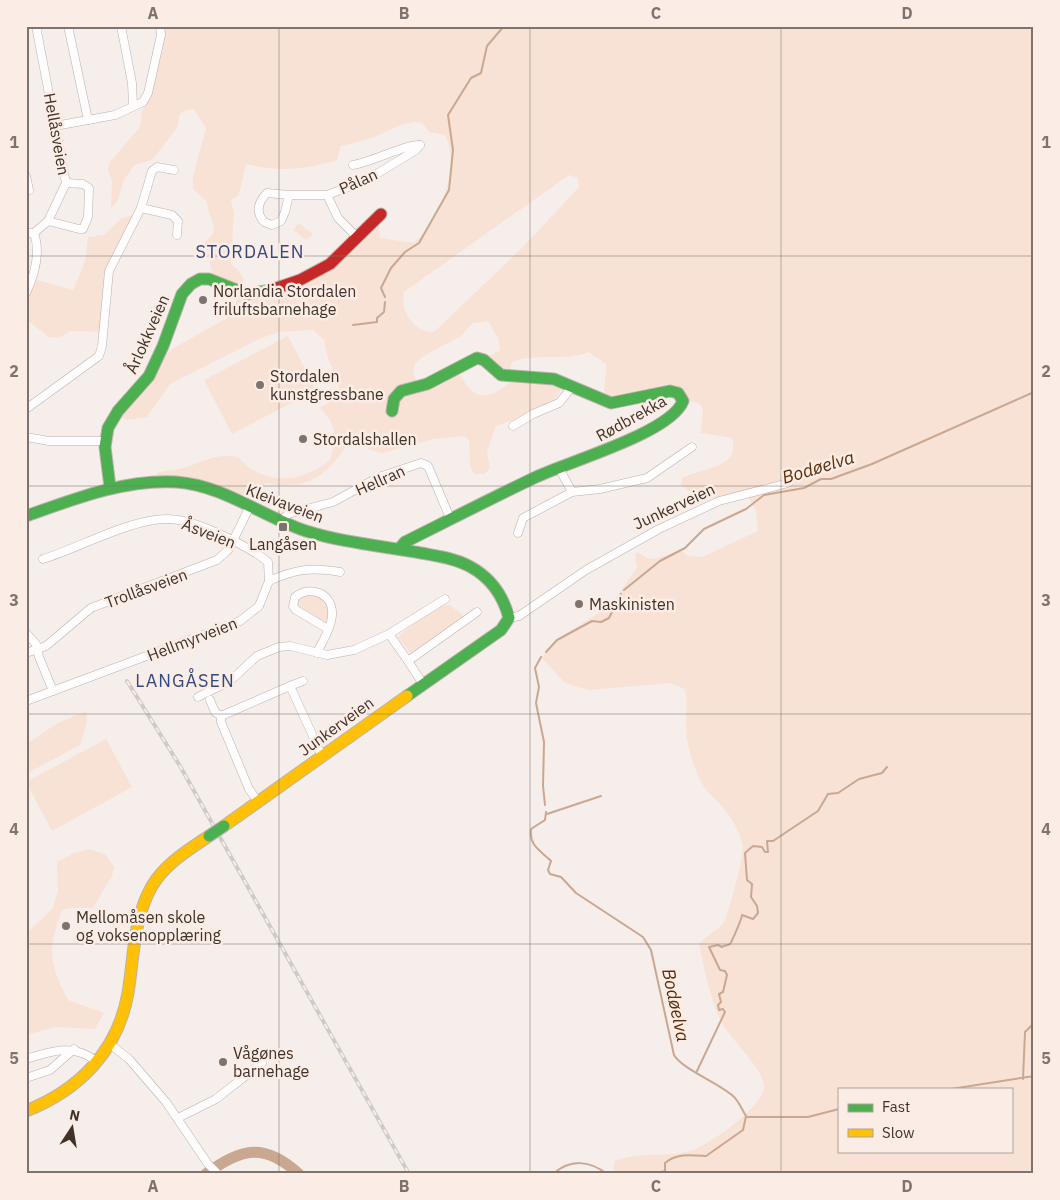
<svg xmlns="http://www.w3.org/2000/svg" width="1060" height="1200" font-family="'IBM Plex Sans',sans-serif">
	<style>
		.green { fill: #f8e2d5; fill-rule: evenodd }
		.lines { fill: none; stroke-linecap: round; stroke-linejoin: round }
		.stream { stroke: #caa791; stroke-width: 2 }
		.river { stroke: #caa791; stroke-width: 11 }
		.street-casing { stroke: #bbb2ac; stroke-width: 9 }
		.fast-casing { stroke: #bbb2ac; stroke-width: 13 }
		.slow-casing { stroke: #bbb2ac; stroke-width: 13 }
		.jam-casing { stroke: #bbb2ac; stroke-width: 13 }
		.street { stroke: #fefcfc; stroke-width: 8 }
		.fast { stroke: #4caf50; stroke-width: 11 }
		.slow { stroke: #ffc107; stroke-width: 11 }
		.jam { stroke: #c62828; stroke-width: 11 }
		.rail-casing { stroke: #cdcbca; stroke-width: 4 }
		.rail { stroke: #fbede5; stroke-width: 2; stroke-dasharray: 5.5; stroke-linecap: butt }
		.fast-bridge-casing { stroke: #bbb2ac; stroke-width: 13; stroke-linecap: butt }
		.fast-bridge { stroke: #4caf50; stroke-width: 11 }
		.grid { fill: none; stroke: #7e746d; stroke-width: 1; stroke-opacity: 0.55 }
		.poi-dot { fill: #7e746d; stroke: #fbede5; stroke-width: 2 }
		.labels { text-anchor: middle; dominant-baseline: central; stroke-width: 5; stroke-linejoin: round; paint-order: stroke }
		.street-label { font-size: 16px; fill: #3e3229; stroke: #fbede5 }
		.poi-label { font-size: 16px; fill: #3e3229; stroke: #fbede5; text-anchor: start }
		.neighbourhood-label { font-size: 18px; letter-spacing: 1px; fill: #304982; stroke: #fbede5 }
		.water-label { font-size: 18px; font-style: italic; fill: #5b2e09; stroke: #fbede5 }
		.neatline { fill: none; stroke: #7e746d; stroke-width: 2 }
		.grid-label { font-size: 16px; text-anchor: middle; font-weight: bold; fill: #7e746d }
	</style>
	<rect width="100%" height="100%" fill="#f6eeea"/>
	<g class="green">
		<path d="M168,26H1034V1174H615L613,1167L615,1161C641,1150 670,1159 693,1150C711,1143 767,1105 764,1084C761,1066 730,1039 721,1021C709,996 705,971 699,944C706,935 717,932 724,922C728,916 744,854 743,848C742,839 737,828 732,820C724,805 709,796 701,782C694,767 687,747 686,730C686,716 688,703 685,689L670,683L589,690L565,683L541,657L562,636L597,614L614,600L637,568L635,555L637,552L647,558L655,559L680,550L689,556L702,557L758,531L756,510L745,492C721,500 701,502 681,485L682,478C699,469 742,468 732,438L701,433L703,409L700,404L686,400L680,392L621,397L605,396C603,384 607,375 606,364L589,352C565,362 537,352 512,362L510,372L500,373L489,360V356L500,350L498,338L488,321L473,323L461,336L422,357L415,364L413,373L417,383L454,371C461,375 463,380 467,386C484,407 502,388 518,377L550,382L561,389C553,412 516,418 496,426L487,451L490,469L484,474H474L470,466L469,440L463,436L433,439L382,453L371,450L352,437C329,473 312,492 266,483L255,495L238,494L198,479L157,477V473C165,470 172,471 180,469C197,465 217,452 236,457C242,459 246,466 251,469C279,485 307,479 330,460C337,436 337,426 320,408L338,395L339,382L328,359L324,340L313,330L278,332L259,339L170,384L147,417L126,420L118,415L160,359L172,349L229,317L238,298L242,296L319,274L379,221L380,238L414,243C420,237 427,230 432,222C446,200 458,159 445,135L429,132L422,123L414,122L401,125L372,138L341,146L337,160C302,170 281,172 246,164L239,195L231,200L234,213L231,264L239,271L244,280L240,286L212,273C211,263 206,254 204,243L213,234L214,228L206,201L193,189V177L206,128L194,109L187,110L180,114L177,128L152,160L134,165L124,180L117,202L111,208L112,181L108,170L110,162L140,127L142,111L148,99L163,35ZM569,175L578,178L579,187L524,246L434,332C414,332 400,312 404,292ZM839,1089H1011V1151H839Z"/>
		<path d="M133,215L112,259L101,332L70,331L59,338L49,337L26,319V299L37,280L73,290L85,261L88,237L104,235L122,218Z"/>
		<path d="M299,223L313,234L306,240L293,230Z"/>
		<path d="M288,336L316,390L232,434L204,380Z"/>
		<path d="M308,592L322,596L330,608L327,624L296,607L297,598Z"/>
		<path d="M449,605L462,614L464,619L412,655L398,637C412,626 430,606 449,605Z"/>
		<path d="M86,711L87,723L80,745L26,774V744L58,723Z"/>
		<path d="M106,739L132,787L52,831L26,782Z"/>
		<path d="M90,849L106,855L114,867L112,876L93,908H72L62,910C47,950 49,963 68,1000L104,1013L95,1029L55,1027L26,1035V934L53,908L58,890L57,862L74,853Z"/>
	</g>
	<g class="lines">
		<g class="stream">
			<path d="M385,297L381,288L391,268L405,252L419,243L449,190L453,150L448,115L471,78L481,73L487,46L504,26"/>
			<path d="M353,325L377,322V318L384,312L385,302"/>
			<path d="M624,590L660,561L685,548L704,529L746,509L764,495L804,488L821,479H831L872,464L1034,392"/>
			<path d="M546,652L557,640L592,621L601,622L609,618L621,594"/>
			<path d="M541,657L535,668L539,687L536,703L544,742L543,786L545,805"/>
			<path d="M546,812L545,820L531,829C529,846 540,850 551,861L548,870L550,874L561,877L576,893L643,937L651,950L674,1055C682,1069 719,1083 733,1096C739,1101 742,1110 746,1116L743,1130L706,1156C691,1155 677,1153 665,1163V1171L654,1174"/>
			<path d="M547,814L601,796"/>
			<path d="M697,1071L725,1012L723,1009L719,1010L718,1005L721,1002L719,994L723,992L727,975L725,971L720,970L709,947L718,945L722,947C724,945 727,946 730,944C731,943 742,919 742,915L753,919L758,913L757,906L751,897L752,884L747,880L745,853L753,846L762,847L765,852H768L767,841H773L818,811L828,794L838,793L859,779L882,773L887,767"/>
			<path d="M1023,1079L1025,1032L1034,1023"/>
			<path d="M951,1089L1034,1076"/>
			<path d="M747,1117H808L839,1109"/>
			<path d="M553,1174C570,1159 589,1160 607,1174"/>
		</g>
		<path class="river" d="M206,1174C242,1147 265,1143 299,1174"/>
		<g class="street-casing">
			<g id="street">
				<path d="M68,26L88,120"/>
				<path d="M121,26L132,83L133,105"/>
				<path d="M55,126L115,115L143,102L148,93L161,35L160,26"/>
				<path d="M353,165C373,162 405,144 420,145"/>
				<path d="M26,176L29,190"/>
				<path d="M289,195L285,212L281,221L272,225L264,222C255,212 258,202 267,193L289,195H327L365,181L416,150L420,145"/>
				<path d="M327,195L338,218L356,236"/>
				<path d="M141,208L172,215L178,221L177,235"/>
				<path d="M48,221L79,229H83L88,217L89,188L83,184L66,183"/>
				<path d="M26,233H34L48,221L66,183L36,26"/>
				<path d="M26,293C35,274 41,253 34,233"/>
				<path d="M26,409L99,356L102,346L109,271L141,208L152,171L157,167L174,170"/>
				<path d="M513,426L533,414L559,403L572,387"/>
				<path d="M26,437L49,441H104"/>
				<path d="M559,468L572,492"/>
				<path d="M280,522L288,514L333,502L379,477L421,463L428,466L450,518"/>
				<path d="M518,533L523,518L572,492L600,489L647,478L692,447"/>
				<path d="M43,559C79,548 130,519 167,519C194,519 236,541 259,555L268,562L269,581"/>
				<path d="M445,599L389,634L408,661L477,612"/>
				<path d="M509,618L519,616L586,570L659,529L719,501L788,483"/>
				<path d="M26,633L36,644L39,657L53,691"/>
				<path d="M26,653L46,646L91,608L217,560L229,549L249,508"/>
				<path d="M317,653C322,642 331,629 332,616C334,594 311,584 295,597L293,606L296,610L328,629"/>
				<path d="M408,661L423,684"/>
				<path d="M290,686L303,681"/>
				<path d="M198,697L230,681L257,656L279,647L290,646L327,655L354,650L389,634"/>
				<path d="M210,700L215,712L221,716"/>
				<path d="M26,701L240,621L259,606L269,581C296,569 311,567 340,572"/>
				<path d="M221,716L290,686L322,756"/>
				<path d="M221,716V722L249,789L258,802"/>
				<path d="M110,1044L129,1059L166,1102L208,1164L218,1174"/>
				<path d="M26,1059C52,1051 75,1043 97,1062"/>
				<path d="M26,1078L50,1070L74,1049"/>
				<path d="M178,1118L216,1099L262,1063"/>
			</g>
		</g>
		<g class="fast-casing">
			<g id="fast">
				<path d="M392,411L394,399L401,391L427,384L477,358L484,360L501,375L554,379L611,403L670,391L678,393L683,401C671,433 567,462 536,477C492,498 449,520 405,542L400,548"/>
				<path d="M110,487L105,447L108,428L118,411L149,376L163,346L182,294L191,284L200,279H209L247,294L271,290"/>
				<path d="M26,516C74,499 125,479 176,482C223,485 263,517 306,531C344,543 383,546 421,553C437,556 454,558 469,566C490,577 503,595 509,618L501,630L407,696"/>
			</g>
		</g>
		<g class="slow-casing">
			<g id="slow">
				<path d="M224,826L407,696"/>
				<path d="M26,1111C79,1090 118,1051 128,993C134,957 133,919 152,886C165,864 188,850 209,836"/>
			</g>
		</g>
		<g class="jam-casing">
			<path id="jam" d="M271,290L300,280L330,264L381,214"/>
		</g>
		<use href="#street" class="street"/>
		<use href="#fast" class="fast"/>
		<use href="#slow" class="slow"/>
		<use href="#jam" class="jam"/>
		<g class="rail-casing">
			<path id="rail" d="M127,681L180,766L409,1174"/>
		</g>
		<use href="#rail" class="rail"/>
		<g class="fast-bridge-casing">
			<path id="fast-bridge" d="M209,836L224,826"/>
		</g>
		<use href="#fast-bridge" class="fast-bridge"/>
	</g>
	<path class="grid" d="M279,26V1174M530,26V1174M781,26V1174M26,256H1034M26,486H1034M26,714H1034M26,944H1034"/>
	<g class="poi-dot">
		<circle cx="203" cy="300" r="5"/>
		<circle cx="260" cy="385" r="5"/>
		<circle cx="303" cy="439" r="5"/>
		<rect x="278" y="522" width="10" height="10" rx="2.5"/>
		<circle cx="579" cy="604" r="5"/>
		<circle cx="66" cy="926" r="5"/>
		<circle cx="223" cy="1062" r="5"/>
	</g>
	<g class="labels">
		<g class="street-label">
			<text transform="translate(57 134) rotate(80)">Hellåsveien</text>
			<text transform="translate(358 181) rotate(-24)">Pålan</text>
			<text transform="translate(147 334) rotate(-66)">Årlokkveien</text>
			<text transform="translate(631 418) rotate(-29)">Rødbrekka</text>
			<text transform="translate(380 480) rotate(-24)">Hellran</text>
			<text transform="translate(285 503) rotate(21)">Kleivaveien</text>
			<text transform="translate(674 506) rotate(-25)">Junkerveien</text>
			<text transform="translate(209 533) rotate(21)">Åsveien</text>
			<text transform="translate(146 588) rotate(-20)">Trollåsveien</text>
			<text transform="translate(192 639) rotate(-21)">Hellmyrveien</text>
			<text transform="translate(336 726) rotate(-36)">Junkerveien</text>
		</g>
		<g class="poi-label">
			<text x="213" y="291">Norlandia Stordalen<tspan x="213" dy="18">friluftsbarnehage</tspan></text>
			<text x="270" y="376">Stordalen<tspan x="270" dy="18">kunstgressbane</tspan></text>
			<text x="313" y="439">Stordalshallen</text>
			<text x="283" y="544" text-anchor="middle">Langåsen</text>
			<text x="589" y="604">Maskinisten</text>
			<text x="76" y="917">Mellomåsen skole<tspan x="76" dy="18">og voksenopplæring</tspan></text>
			<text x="233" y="1053">Vågønes<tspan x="233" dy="18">barnehage</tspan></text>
		</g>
		<g class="neighbourhood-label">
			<text x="250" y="251">STORDALEN</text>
			<text x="185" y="680">LANGÅSEN</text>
		</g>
		<g class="water-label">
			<text transform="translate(818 467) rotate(-17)">Bodøelva</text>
			<text transform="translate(676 1005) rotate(78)">Bodøelva</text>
		</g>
	</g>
	<rect width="1060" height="1200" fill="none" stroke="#fbede5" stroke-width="55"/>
	<rect x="838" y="1088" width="175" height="65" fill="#fbede5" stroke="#afa29a"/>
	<rect x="848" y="1104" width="25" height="8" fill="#4caf50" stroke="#afa29a"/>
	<text x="882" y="1112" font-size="15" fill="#3e3229">Fast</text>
	<rect x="848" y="1129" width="25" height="8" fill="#ffc107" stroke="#afa29a"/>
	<text x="882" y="1138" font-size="15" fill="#3e3229">Slow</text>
	<g transform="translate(72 1128) rotate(12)" stroke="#fbede5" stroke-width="4" paint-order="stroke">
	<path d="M0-4L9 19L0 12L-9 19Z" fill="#3e3229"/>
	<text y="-8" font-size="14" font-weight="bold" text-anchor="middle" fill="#3e3229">N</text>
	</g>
	<rect x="28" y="28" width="1004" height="1144" class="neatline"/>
	<g class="grid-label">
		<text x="153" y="19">A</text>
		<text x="404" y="19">B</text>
		<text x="656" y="19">C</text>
		<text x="907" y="19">D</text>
		<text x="14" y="148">1</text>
		<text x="1046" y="148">1</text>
		<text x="14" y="377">2</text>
		<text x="1046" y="377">2</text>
		<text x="14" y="606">3</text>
		<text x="1046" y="606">3</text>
		<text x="14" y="835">4</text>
		<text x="1046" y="835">4</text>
		<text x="14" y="1064">5</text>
		<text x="1046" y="1064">5</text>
		<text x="153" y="1192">A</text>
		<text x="404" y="1192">B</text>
		<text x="656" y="1192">C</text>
		<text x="907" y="1192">D</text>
	</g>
</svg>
